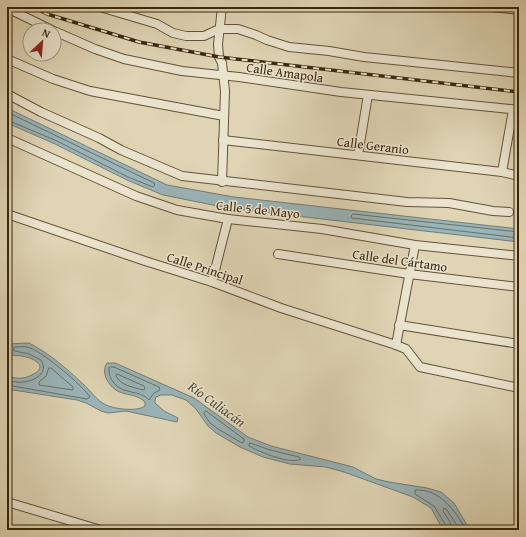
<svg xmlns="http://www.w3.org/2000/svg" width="526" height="537" font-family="'Gentium Book Plus',serif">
  <rect width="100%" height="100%" fill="#dfd5b5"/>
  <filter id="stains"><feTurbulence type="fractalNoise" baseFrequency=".005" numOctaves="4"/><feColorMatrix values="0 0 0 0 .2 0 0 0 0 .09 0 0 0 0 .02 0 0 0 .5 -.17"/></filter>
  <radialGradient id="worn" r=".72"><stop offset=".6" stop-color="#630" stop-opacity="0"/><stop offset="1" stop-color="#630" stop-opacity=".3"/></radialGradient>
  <g fill="#9ab5ba" stroke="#747c74">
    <path d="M7,108L167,185L234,197L519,229V242L228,208L163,195L127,180L55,144L7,123Z"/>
    <path d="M29,343C50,354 66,368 83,384C90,390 97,401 106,405C114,409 138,412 145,406V402C133,390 117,400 106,378C104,373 104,367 107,363H115L194,398L248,437L271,446L353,467L376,479L389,482L427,488L441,492L454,503L470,530H442L441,526L431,508L413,497L344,472L326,467L290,464L263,457L240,447L216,433L208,426L196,409L186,400L172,395H161L156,397L155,400V403L164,411L178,418L177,422L126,411L108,413L101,411L86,403L77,400L7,389V377C12,377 18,379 23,378C29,377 47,370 37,362C30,356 16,355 7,355V344Z"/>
  </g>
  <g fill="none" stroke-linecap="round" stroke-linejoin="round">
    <g stroke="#6a6e63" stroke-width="1">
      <path d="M7,112L154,183L155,185L153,187L128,177L57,141L7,120"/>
      <path d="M519,232L353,214L351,216L352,218L519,238"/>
      <path d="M111,367H114L159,387L160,390L154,393L149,400C147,398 146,397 144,396C140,393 133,393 128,391C117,389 108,380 109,368Z"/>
      <path d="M49,368H51L73,387V390L39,385V382L46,376Z"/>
      <path d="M117,374L144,386L145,389L143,390C133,387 121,386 116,376Z"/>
      <path d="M7,381C12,381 18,383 23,382C35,381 49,373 41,360L29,354L15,351L13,350L15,347C19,347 24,346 27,347C40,349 84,387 90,397L87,399L7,385"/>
      <path d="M206,411L244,439V442L242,443L218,429L210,423L204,414Z"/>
      <path d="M250,443L270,450L299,457L301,459C290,465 260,452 249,446V445Z"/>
      <path d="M446,530L445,524L434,506L415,494V490C440,489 455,510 466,530"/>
      <path d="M451,530L450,522L443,511L444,508L447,510L460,530"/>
    </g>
    <g stroke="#645236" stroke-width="10">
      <g id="minor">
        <path d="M100,7L157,24L173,33L186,36H204L219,29H238L256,35L267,40L289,47L329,51L364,57L519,73"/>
        <path d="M222,7L218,44L219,57L222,63L225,91L222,182"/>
        <path d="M492,7L519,10"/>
        <path d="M7,8L52,30"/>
        <path d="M54,31L95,49L124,59L182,71L239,77L341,92L519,110"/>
        <path d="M7,59L53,79L90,91L224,116"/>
        <path d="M7,94L41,112L99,138L121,150L182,176L407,202L449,203L493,211L509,212"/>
        <path d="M7,138L136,196L177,210L228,219L322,229L415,245L519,256"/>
        <path d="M223,140L502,172L519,176"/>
        <path d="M358,155L368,95"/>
        <path d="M502,172L513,110"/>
        <path d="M7,214L145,261L212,282L281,308L396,345L406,349L420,367L519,388"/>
        <path d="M278,254L409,274L519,287"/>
        <path d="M212,282L228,219"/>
        <path d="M399,325L519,344"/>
        <path d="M396,345L415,245"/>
        <path d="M7,502L101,530"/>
      </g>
    </g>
    <use href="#minor" stroke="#eae4cf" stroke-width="8"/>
    <g stroke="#3b260c" stroke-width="3.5">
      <path id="rail" d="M33,7L47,14L139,42L219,57L519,92"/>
    </g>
    <use href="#rail" stroke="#eae4cf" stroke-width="2" stroke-dasharray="6" stroke-linecap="butt"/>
  </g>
  <g text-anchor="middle" stroke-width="3" stroke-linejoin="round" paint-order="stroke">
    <g font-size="13" fill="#3b260c" stroke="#eae4cf">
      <text transform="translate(285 72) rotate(8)" y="5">Calle Amapola</text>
      <text transform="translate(373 145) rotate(7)" y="5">Calle Geranio</text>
      <text transform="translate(258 209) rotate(6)" y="5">Calle 5 de Mayo</text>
      <text transform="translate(400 260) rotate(8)" y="5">Calle del Cártamo</text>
      <text transform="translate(205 268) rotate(18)" y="5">Calle Principal</text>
    </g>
    <g font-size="14" font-style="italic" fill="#534a38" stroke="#eae4cf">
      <text transform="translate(217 404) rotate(36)" y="5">Río Culiacán</text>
    </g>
  </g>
  <rect width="526" height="537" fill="none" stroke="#dfd5b5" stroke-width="24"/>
  <rect x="8" y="8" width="510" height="521" fill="none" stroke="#3b260c" stroke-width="2"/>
  <rect x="12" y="12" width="502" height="513" fill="none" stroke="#3b260c"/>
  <g transform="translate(42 42) rotate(26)"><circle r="19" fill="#eae4cf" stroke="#a49881"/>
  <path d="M0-3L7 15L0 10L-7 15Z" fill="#8f2418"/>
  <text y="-6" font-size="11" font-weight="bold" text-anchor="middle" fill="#3b260c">N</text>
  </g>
  <rect width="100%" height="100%" filter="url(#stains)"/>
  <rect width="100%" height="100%" fill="url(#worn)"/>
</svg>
